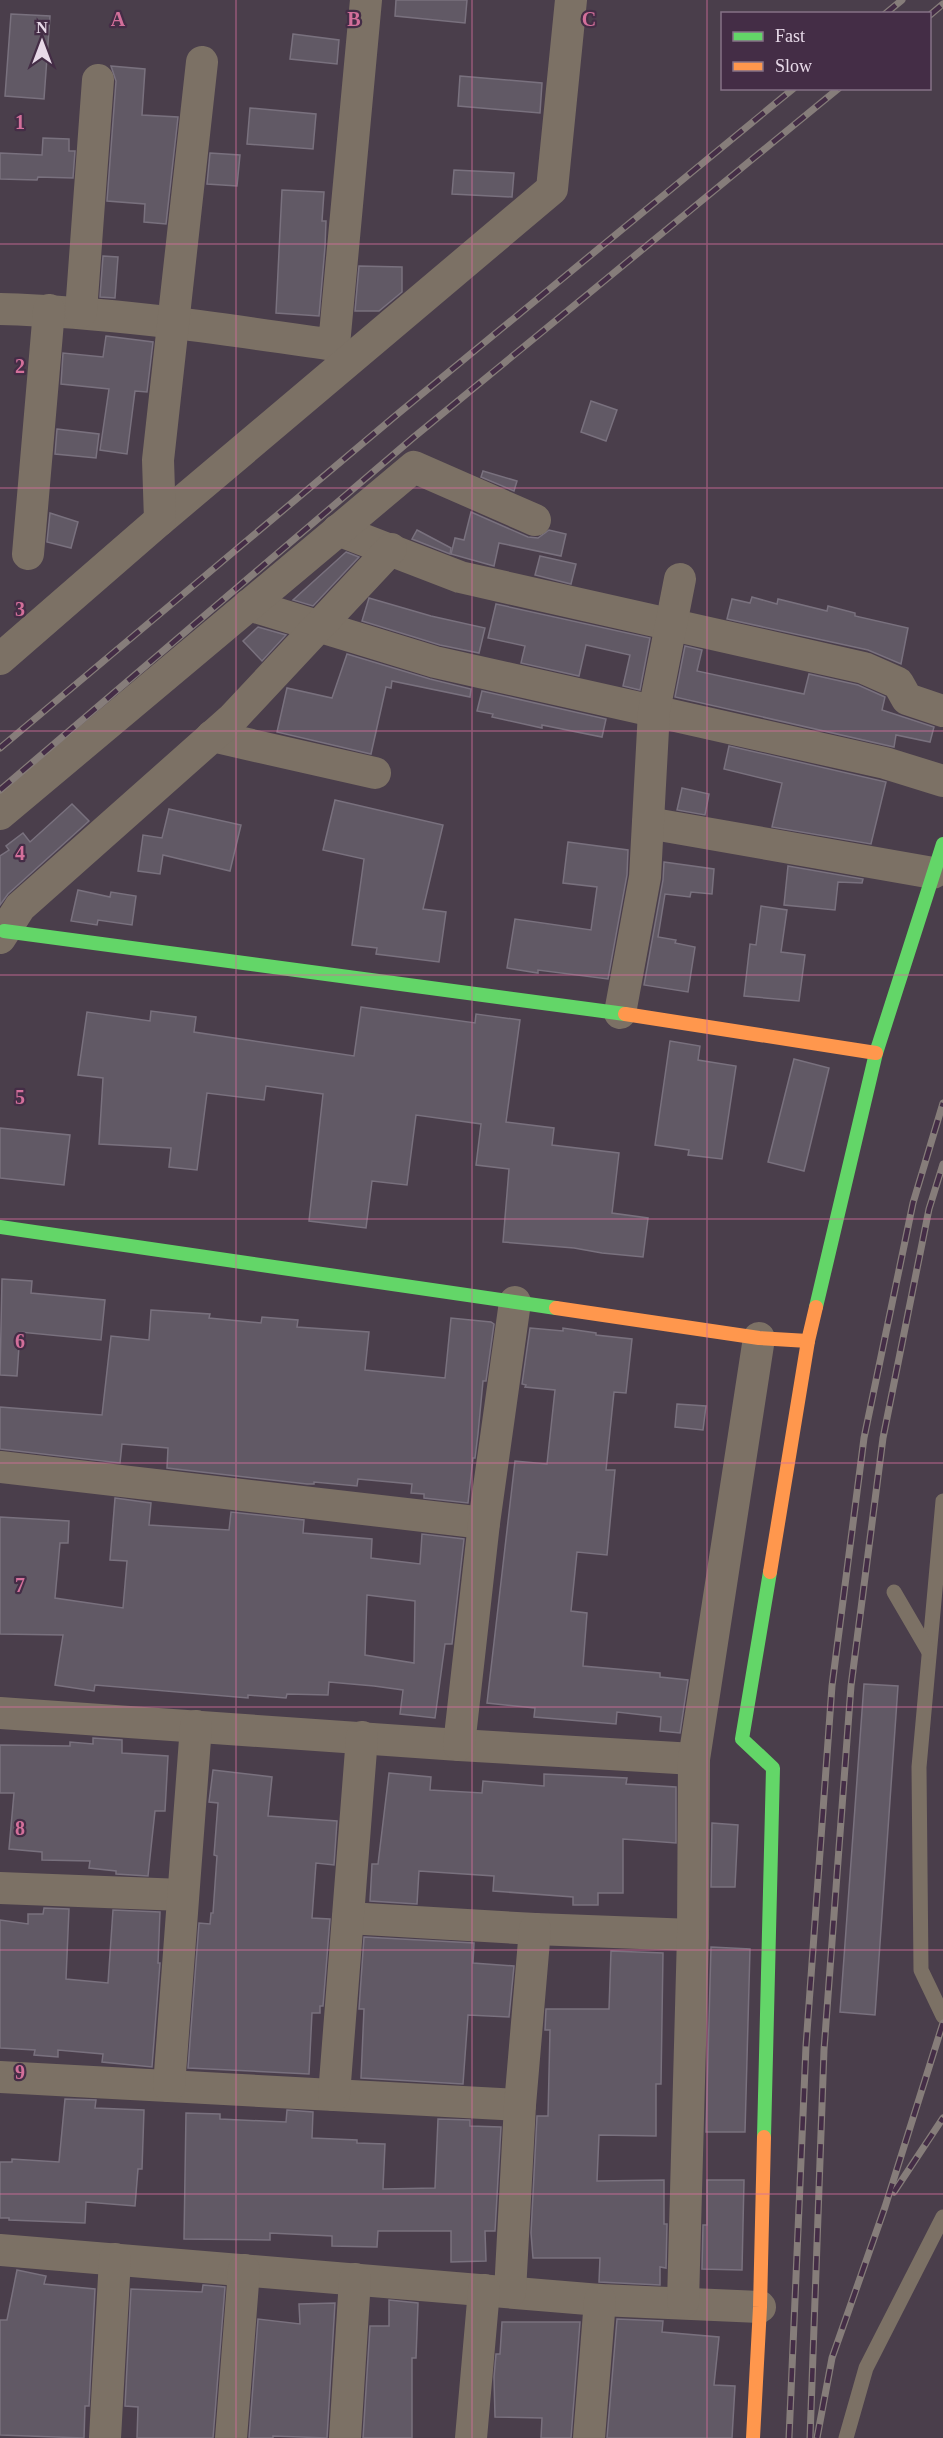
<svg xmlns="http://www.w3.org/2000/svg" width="943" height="2438" font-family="Georgia,serif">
  <rect width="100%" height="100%" fill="#4a3e4b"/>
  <g fill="#615965" stroke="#79717e" stroke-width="1.5" fill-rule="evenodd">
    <path d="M396,0H467L465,23L395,16Z"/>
    <path d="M11,14L50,16L44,99L5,96Z"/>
    <path d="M293,34L339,40L337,64L290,59Z"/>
    <path d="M111,66L145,69L142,115L178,117L166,224L144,222L145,204L107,201L116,81Z"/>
    <path d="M460,76L542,83L540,113L458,106Z"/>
    <path d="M250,108L316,114L313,149L247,144Z"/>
    <path d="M43,138L69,139V151H75L73,178L38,177L37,180L0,179V153L42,155Z"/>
    <path d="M210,153L240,155L237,186L207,184Z"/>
    <path d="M454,170L514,173L512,197L452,194Z"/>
    <path d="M282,190L324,192L322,221H326L325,247L319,316L276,313Z"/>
    <path d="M103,256L118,257L115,298L100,297Z"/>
    <path d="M359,266L402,267V292L379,311H355Z"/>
    <path d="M106,336L153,342L147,392L135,391L127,454L100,450L109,389L61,384L63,353L103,357Z"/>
    <path d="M591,401L617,410L606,441L581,432Z"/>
    <path d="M57,429L99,434L96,458L55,454Z"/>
    <path d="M483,471L517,481L514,491L481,477Z"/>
    <path d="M471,512L528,537L538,538L549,530L566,534L561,556L499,543L494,566L451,554L455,538L464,540Z"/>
    <path d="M50,513L78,522L71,548L47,542Z"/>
    <path d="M417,530L451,548L450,554L412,539Z"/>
    <path d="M346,552L359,557L313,606L293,600Z"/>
    <path d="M540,556L576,564L571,584L535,575Z"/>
    <path d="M752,597L777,604L778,599L827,611L828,606L855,613V616L908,628L901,664L868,650L727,619L732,599L750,603Z"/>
    <path d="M369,598L431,616L485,628L479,653L440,645L362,621Z"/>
    <path d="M496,604L650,638L640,690L623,686L630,655L586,645L579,676L521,663L525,646L488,638Z"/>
    <path d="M258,627L286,635L262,661L243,641Z"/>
    <path d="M685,646L702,650L697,671L804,694L809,674L858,685L885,697L882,710L934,727L930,742L896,735L894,747L675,697Z"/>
    <path d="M347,654L430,679L471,689L470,697L392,681L391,688L386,687L371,754L277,732L287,688L332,698Z"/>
    <path d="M482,691L606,719L602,737L542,725V728L492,717L493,714L477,711Z"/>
    <path d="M729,746L886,782L871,844L772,827L782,783L724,769Z"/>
    <path d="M682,788L709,794L705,815L677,810Z"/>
    <path d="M335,800L443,825L423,909L446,912L439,962L376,954L377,948L352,945L364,859L323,850Z"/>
    <path d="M72,804L89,821L8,894L0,905V856L9,850L6,846L23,833L30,842Z"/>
    <path d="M169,809L241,825L230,871L163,855L160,874L138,871L143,835L162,838Z"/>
    <path d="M568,842L628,850L627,875L608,979L538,970V973L507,968L515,919L591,930L597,887L563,883Z"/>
    <path d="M664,862L714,869L712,894L691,892L690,897L665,894L658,937L676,940L675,943L695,947L688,992L644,985L663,880Z"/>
    <path d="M788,866L863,879L862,883L838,882L835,910L784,905Z"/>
    <path d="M78,890L110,897L111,892L136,896L132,925L98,920L97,925L71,921Z"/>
    <path d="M761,906L787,910L781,952L805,955L799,1001L744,996L750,944L756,945Z"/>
    <path d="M361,1007L475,1023L476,1014L520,1020L506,1122L554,1128L552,1145L619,1153L612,1213L648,1218L643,1257L602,1253L574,1248L503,1242L509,1169L476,1165L481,1124L416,1115L407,1185L372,1181L366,1228L309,1221L323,1094L266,1086L264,1100L207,1093L197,1170L169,1167L171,1148L99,1144L103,1078L78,1075L87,1012L150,1021L151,1011L196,1017L194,1032L354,1056Z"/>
    <path d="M670,1041L700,1046L698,1060L736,1066L722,1159L688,1155L689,1150L655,1145Z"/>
    <path d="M794,1059L829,1068L804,1171L768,1162Z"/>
    <path d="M0,1128L70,1135L64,1185L0,1178Z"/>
    <path d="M2,1279L32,1281L31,1293L105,1300L101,1340L20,1332L17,1376L0,1375Z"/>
    <path d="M151,1310L210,1314L209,1318L261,1323L262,1317L298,1320L297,1327L369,1332L365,1370L445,1378L451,1318L491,1322L494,1324L486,1381H483L478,1434L475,1458H473L468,1503L424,1498V1494L411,1493L412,1484L358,1479L357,1486L314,1482V1484H307L167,1468L168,1448L122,1444L120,1463L0,1449V1407L102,1415L111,1336L149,1340Z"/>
    <path d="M530,1328L563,1331V1328L596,1333V1335L632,1339L626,1393L614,1392L606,1470H615L607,1555L577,1552L571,1611L587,1613L583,1666L660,1673V1677L688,1680L680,1733L660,1731L661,1717L617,1712L616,1724L534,1717L535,1708L487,1703L515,1461L547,1464L555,1390L525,1387L526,1385L522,1384Z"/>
    <path d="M677,1404L706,1406L703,1430L675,1427Z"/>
    <path d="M115,1498L151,1503L149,1525L229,1530L231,1512L304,1520L303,1533L372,1539L371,1558L420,1564L422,1534L464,1539L452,1644H445L435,1718L400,1714L403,1690L374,1686L329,1682L328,1695L287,1694L286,1698L248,1695V1698L95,1685L94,1691L55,1685L63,1635L0,1634V1517L69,1521L68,1543H60L55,1598L123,1608L127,1561L110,1560ZM367,1595L415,1601L414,1663L365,1655Z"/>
    <path d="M864,1684L898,1686L875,2015L840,2012Z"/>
    <path d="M93,1738L122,1740V1753L168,1756L165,1811H155L148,1876L116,1874V1871L89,1868L90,1861L42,1860V1852L9,1849L14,1793H0V1745L70,1746V1742L93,1744Z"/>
    <path d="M213,1770L272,1777L268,1816L337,1821L334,1865L316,1863L312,1918L330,1919L323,2006H320V2013H312L309,2074L188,2068L199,1923L210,1924L211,1913H213L217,1856L214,1855L218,1803L209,1802Z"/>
    <path d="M389,1773L431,1777L430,1790L482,1793L483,1781L544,1786V1774L627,1778L626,1784L676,1787V1843L623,1839V1893H598V1905H573V1897L493,1891L494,1876L419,1871L417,1904L370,1901L372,1864H378Z"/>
    <path d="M712,1823L738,1825L735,1887H711Z"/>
    <path d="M44,1908L69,1909L66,1979L108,1983L113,1910L160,1912L158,1963H160L152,2067L102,2062L103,2054L58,2050V2057L34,2055L35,2050L0,2048V1920L28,1924V1914H43Z"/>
    <path d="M364,1937L474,1943L473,1963L514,1966L509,2017L468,2015L463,2084L361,2078L364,2009H359Z"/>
    <path d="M711,1947L750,1949L745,2132H706Z"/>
    <path d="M611,1951L663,1953L661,2084H656V2136L599,2135L597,2181L664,2180V2224H667L666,2268L660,2267V2285L599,2282L600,2258H533L531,2233L537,2116H548L550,2030H545L546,2009H609Z"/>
    <path d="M65,2099L96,2100L95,2108L144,2110L142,2169H138L135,2206L86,2202L85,2223L9,2220V2218H0V2162H12V2159L59,2162Z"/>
    <path d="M287,2110L313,2112L312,2138L357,2140V2143L385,2144L383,2189L435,2188L438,2119L470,2120V2126L501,2127L495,2231H485L486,2261L451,2262V2231H378L377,2247L332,2246V2236L270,2233V2240L184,2239L186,2113L220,2114V2119L286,2122Z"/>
    <path d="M707,2180H744L742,2270L702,2269L703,2225H707Z"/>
    <path d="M17,2270L46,2276L44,2284L95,2289L89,2406H85L84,2438L0,2435V2320H7Z"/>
    <path d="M203,2285L225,2287L213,2438H137L138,2407L125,2406L131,2289L202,2292Z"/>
    <path d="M389,2300L418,2303L416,2358H412V2438H363L370,2326H389Z"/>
    <path d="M335,2303L327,2438L273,2436V2438H249L258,2319L300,2324L299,2304Z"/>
    <path d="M617,2319L663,2321L662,2332L719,2337L714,2385L735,2386L732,2438H607Z"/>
    <path d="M502,2322H580L571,2438H541L542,2418L495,2417L494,2377L496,2354H500Z"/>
  </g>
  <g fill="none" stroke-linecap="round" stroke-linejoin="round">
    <g stroke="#7c7165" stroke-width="15">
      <path d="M943,1501L919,1767L921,1970L943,2016"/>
      <path d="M894,1592L929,1652"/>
      <path d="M846,2438L866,2368L943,2217"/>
    </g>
    <g stroke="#7c7165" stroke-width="32">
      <path d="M0,309C113,312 223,329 334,345L366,0"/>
      <path d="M81,312L98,80"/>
      <path d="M160,520L552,189L571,0"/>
      <path d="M338,530L460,577L864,668L898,683L907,699L943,711"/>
      <path d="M28,554L49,310"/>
      <path d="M249,605L435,662L885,763L943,781"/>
      <path d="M0,659L160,520L158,460L202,62"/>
      <path d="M212,736L375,773"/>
      <path d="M0,814L414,467L535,520"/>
      <path d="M648,823L933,873"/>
      <path d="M0,938L20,907L233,718L391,549"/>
      <path d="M620,1013L645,877L654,711L680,579"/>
      <path d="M0,1467L484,1523"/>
      <path d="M0,1713L459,1745L694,1759"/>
      <path d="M459,1745L484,1523L515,1302"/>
      <path d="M0,1888L183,1895"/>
      <path d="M348,1918L535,1929L693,1935"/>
      <path d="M0,2077L520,2105"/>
      <path d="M169,2086L196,1726"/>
      <path d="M334,2095L362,1737"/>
      <path d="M0,2250L600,2300L760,2307"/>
      <path d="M510,2292L520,2105L535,1929"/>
      <path d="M683,2302L693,1935L694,1759L759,1338"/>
      <path d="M105,2438L115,2259"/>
      <path d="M231,2438L244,2270"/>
      <path d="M345,2438L355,2279"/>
      <path d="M471,2438L484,2290"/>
      <path d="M589,2438L600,2300"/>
    </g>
    <g stroke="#63d668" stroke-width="14">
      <path d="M4,931L625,1014"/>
      <path d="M0,1227L556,1308"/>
      <path d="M816,1307L876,1053L943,844"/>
      <path d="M764,2137L773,1768L742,1739L770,1572"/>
    </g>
    <g stroke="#ff974d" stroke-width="14">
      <path d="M625,1014L876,1053"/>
      <path d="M556,1308L759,1338L808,1341"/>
      <path d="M770,1572L808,1341L816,1307"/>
      <path d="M753,2438L760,2307L764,2137"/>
    </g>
    <g stroke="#867d7a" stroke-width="7">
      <g id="rail">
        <path d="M885,14L902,0"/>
        <path d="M930,15L943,4"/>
        <path d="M0,748L400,412L794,88"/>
        <path d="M0,790L414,437L839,88"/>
        <path d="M894,2192L943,2118"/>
        <path d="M789,2438L806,2046L832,1686L864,1438L913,1203L943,1103"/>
        <path d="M810,2438L824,2050L851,1686L883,1438L929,1209L943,1164"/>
        <path d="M817,2438L832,2358L885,2207L943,2023"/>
      </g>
    </g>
    <use href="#rail" stroke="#442d46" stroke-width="4.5" stroke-dasharray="14" stroke-linecap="butt"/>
  </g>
  <path fill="none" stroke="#d36f9a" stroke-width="1.5" stroke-opacity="0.55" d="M236,0V2438M472,0V2438M707,0V2438M0,244H943M0,488H943M0,731H943M0,975H943M0,1219H943M0,1463H943M0,1707H943M0,1950H943M0,2194H943"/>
  <g font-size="20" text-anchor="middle" font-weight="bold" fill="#d36f9a" stroke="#442d46" stroke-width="4.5" stroke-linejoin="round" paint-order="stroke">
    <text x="118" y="26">A</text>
    <text x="354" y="26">B</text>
    <text x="589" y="26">C</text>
    <text x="20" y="129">1</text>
    <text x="20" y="373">2</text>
    <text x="20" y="616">3</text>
    <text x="20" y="860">4</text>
    <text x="20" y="1104">5</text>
    <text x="20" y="1348">6</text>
    <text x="20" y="1592">7</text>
    <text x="20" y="1835">8</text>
    <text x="20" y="2079">9</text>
  </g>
  <rect x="721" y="12" width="210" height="78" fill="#442d46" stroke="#857287" stroke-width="1.5"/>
  <rect x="733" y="32" width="30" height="9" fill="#63d668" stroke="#857287" stroke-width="1.5"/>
  <text x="775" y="42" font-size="18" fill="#e7d9e8">Fast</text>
  <rect x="733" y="62" width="30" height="9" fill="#ff974d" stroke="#857287" stroke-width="1.5"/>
  <text x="775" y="72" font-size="18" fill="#e7d9e8">Slow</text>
  <g transform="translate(42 42)" stroke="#442d46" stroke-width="4.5" paint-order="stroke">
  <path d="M0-4.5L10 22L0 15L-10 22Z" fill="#e7d9e8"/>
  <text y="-9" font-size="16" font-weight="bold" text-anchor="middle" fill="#e7d9e8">N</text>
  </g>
</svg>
